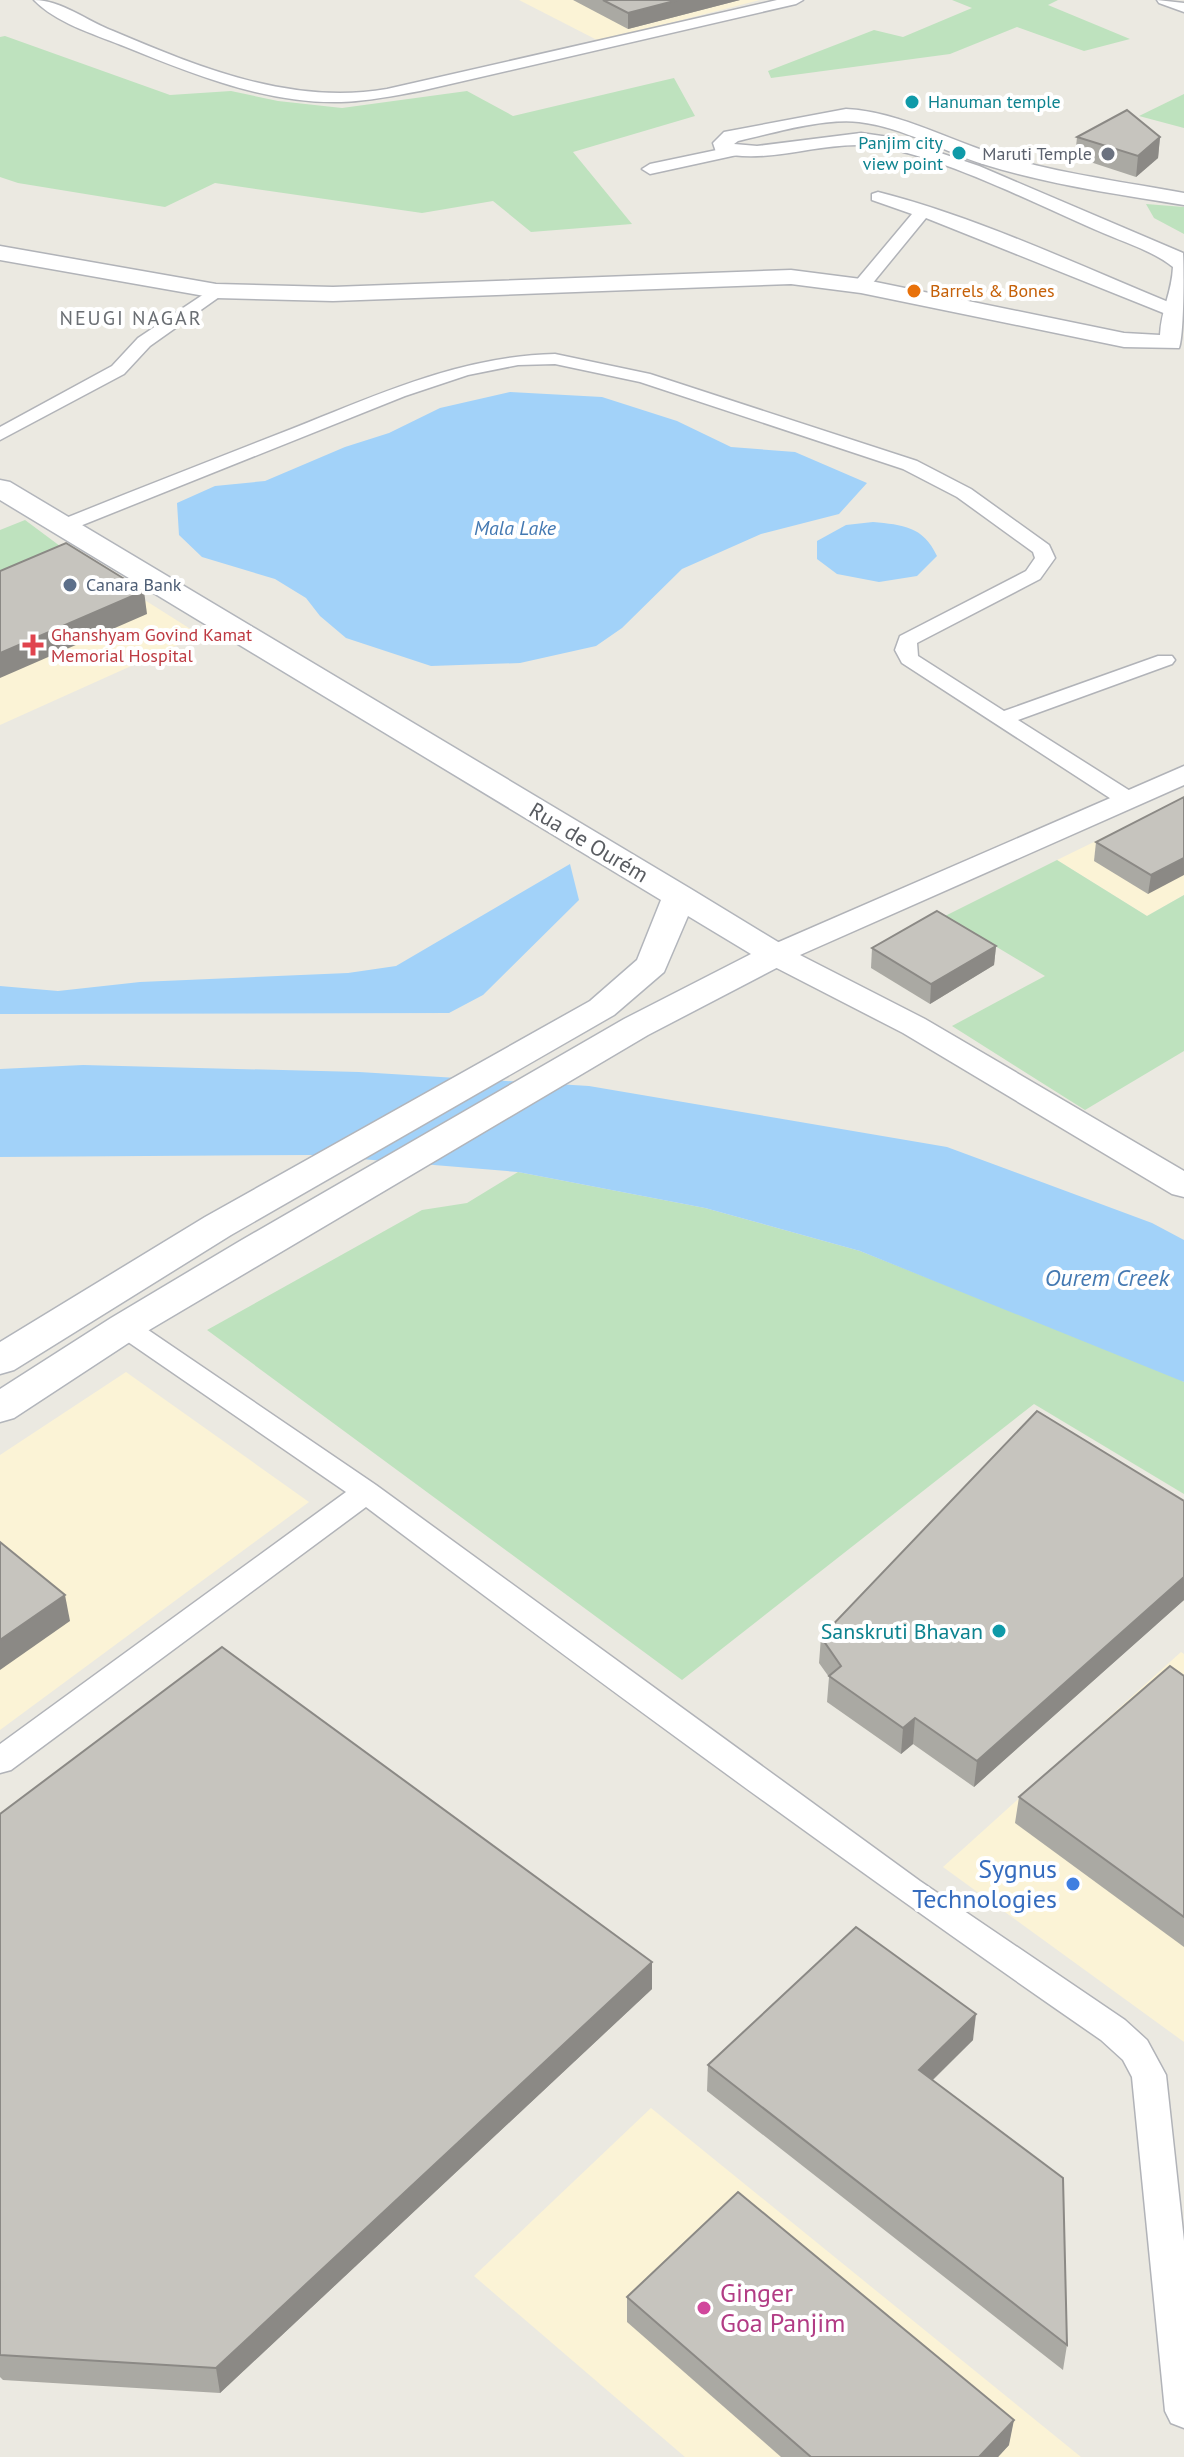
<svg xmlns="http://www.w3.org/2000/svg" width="1184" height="2457" font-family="'PT Sans',sans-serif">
  <rect width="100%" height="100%" fill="#ebe9e1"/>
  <g fill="#fbf3d6">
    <path d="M519,0H760L599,41Z"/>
    <path d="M64,549L200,635L0,725V576Z"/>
    <path d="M1184,798V895L1147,916L1057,860Z"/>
    <path d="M126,1372L309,1502L0,1730V1455Z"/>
    <path d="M1181,1652L1184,1654V2042L943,1867Z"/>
    <path d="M651,2108L1081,2457H685L474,2276Z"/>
  </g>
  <g fill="#bee2be">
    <path d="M952,0H1058L1048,5L1130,39L1084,51L1017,27L950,54L771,78L768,71L874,30L903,37L972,8Z"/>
    <path d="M5,36L170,95L231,91L278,101L342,108L467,91L513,116L674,78L695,116L573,152L632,224L531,232L493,201L422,213L215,183L165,207L18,183L0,177V37Z"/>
    <path d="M1184,94V128L1139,116Z"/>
    <path d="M1146,204L1184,207V234L1154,218Z"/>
    <path d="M25,520L64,549L0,576V530Z"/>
    <path d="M1057,860L1147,916L1184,895V1051L1085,1110L952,1026L1045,976L945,916Z"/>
    <path d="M518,1172L705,1208L860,1251L1170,1374L1184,1382V1494L1034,1404L682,1680L207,1330L422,1210L467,1203Z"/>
  </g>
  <g fill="#a2d2f9">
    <path d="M510,392L602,397L677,421L731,447L795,452L867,483L839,514L761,534L682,569L622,628L596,646L520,663L431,666L346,638L320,616L306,598L275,579L202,557L179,535L177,503L215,486L265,481L345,447L389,433L440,408Z"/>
    <path d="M873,522C903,525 923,526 937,556L917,576L879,582L837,574L817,559V541L846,525Z"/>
    <path d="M570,864L579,900L483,995L449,1013L0,1014V986L58,991L140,982L348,973L396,966Z"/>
    <path d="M83,1065L359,1072L589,1086L947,1147L1152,1223L1184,1240V1382L860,1251L705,1208L518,1172L312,1155L0,1157V1069Z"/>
  </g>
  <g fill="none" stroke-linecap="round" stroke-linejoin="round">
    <g stroke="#b1b3b8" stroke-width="3">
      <g id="minor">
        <path d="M34,0C61,0 87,21 113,31C198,67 292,106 387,89L777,0H803L796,4L420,91C393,96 368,101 341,102C265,104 190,73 121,45C93,34 55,22 34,0Z"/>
        <path d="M1157,0L1184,3V12L1159,3Z"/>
        <path d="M731,147L739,152L737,155L650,174L642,169L650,164Z"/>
        <path d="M878,192C980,218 1080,266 1178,306L1181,310L1172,315L1166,314L926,218L867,290H855L852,286L855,282L912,214L872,200V194Z"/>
        <path d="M216,286L225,291L222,295L150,346L124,374L0,440V427L112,366L138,338Z"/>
        <path d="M555,354L650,374L917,461L971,489L1049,545L1055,558L1040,579L917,643L918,656L1004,711L1158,656H1172L1175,660L1172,664L1018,720L1135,794L1138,799L1135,804H1119L902,663L895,650L900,636L1026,571L1035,558L1033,552L957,497L903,469L640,382L555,364L518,365L468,375L405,396L70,530L63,532L53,526L56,522C135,490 214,459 294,428C379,394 462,356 555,354Z"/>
        <path d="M125,1318L135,1321L376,1485L920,1881L1125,2020L1147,2040L1166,2075L1184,2241V2428L1171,2423L1165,2411L1132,2077L1123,2060L1101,2040C852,1868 608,1689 366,1507L11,1770L0,1773V1744L346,1492L115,1333L112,1327L115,1321Z"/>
      </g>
    </g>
    <g stroke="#b1b3b8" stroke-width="3">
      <g id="tertiary">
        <path d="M846,109C902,112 951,142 1004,157C1063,174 1123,182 1184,193V205C1117,194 1051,185 986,165C944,152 903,127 859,122C823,118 773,133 738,141L734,144L757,146L861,133L896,138L979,166L1183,253C1184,270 1184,335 1179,348L1124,347L861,293L791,284L333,301L216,298L0,260V246L216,284L333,287L791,270L861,279L1124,333L1160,335C1161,310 1172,292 1173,267C1152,250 1120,241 1096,230C1036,204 924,147 861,145C811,144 766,165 716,152L713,143L724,132Z"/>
        <path d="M1184,766V785L800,955L925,1019L1184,1171V1197L1172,1194L903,1033L765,962L761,955L765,948Z"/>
      </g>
    </g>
    <g stroke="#b2b5bb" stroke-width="3">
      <path id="secondary" d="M0,480L10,482L691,889L788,948L793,955L788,962L648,1035L139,1336L14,1418L0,1422V1389L111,1318L240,1241L624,1019L751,954L688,916L664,972L614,1015L231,1235L14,1370L0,1374V1342L205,1217L590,1001L637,960L661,900L0,500Z"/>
    </g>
    <use href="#minor" fill="#fff" fill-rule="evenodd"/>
    <use href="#tertiary" fill="#fff" fill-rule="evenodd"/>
    <use href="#secondary" fill="#fff" fill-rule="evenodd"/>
  </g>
  <g fill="#aaa9a3">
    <path d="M573,0H740L628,29Z"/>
    <path d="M1077,137H1160L1158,158L1136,177L1075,157Z"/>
    <path d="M1184,797L1148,894L1094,861L1096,842Z"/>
    <path d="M996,946L994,965L930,1004L871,968L872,948Z"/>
    <path d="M1184,1501V1600L974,1787L913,1744L901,1754L827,1702L829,1677L819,1663L821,1637Z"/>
    <path d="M1184,1676V1947L1015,1823L1019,1797Z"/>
    <path d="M0,1814L652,1962V1989L220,2393L3,2380L0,2377Z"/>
    <path d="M973,2040L933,2080L1067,2345L1063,2370L707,2091L708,2065Z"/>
    <path d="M627,2297L1009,2445L998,2457H781L627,2322Z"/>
  </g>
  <g fill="#8b8985">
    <path d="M678,0H740L628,29V13Z"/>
    <path d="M1160,137L1158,158L1136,177L1138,156Z"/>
    <path d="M144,591L147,614L0,678V653Z"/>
    <path d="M1184,858V875L1148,894L1151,875Z"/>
    <path d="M996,946L994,965L930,1004L931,984Z"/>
    <path d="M1184,1577V1600L974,1787L977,1761Z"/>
    <path d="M65,1595L70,1621L0,1670V1640Z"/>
    <path d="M915,1718L913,1744L901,1754L903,1728Z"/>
    <path d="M652,1962V1989L220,2393L216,2368Z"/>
    <path d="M976,2014L973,2040L916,2096L919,2070Z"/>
    <path d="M1014,2420L1009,2445L998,2457H979Z"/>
  </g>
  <g fill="#c6c4be" stroke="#8b8985" stroke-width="2">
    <path d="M603,0H678L628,13Z"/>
    <path d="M1127,110L1160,137L1138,156L1077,137Z"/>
    <path d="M66,543L144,591L0,653V571Z"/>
    <path d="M1184,797V858L1151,875L1096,842Z"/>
    <path d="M937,911L996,946L931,984L872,948Z"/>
    <path d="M1037,1411L1184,1501V1577L977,1761L915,1718L903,1728L829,1676L841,1666L821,1637Z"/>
    <path d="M0,1542L65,1595L0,1640Z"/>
    <path d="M222,1647L652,1962L216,2368L0,2355V1814Z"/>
    <path d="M1170,1666L1184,1676V1917L1019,1797Z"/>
    <path d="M856,1927L976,2014L919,2070L1063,2178L1067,2345L708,2065Z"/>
    <path d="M738,2192L1014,2420L979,2457H811L627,2297Z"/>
  </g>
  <g fill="#0f9aa8" stroke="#fff" stroke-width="3">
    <circle cx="912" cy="102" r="8"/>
    <circle cx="959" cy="153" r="8"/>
    <circle cx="999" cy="1631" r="8"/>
  </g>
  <circle fill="#6b7280" stroke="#fff" stroke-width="3" cx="1108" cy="154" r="8"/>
  <circle fill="#e8710a" stroke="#fff" stroke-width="3" cx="914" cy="291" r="8"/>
  <circle fill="#5c6f8a" stroke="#fff" stroke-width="3" cx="70" cy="585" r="8"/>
  <path fill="#e0444e" stroke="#fff" stroke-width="3" d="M29 633h8v8h8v8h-8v8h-8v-8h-8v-8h8z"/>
  <circle fill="#3f7fe0" stroke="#fff" stroke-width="3" cx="1073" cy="1884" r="8"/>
  <circle fill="#d1479c" stroke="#fff" stroke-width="3" cx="704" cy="2308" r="8"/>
  <g text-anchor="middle" stroke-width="8" stroke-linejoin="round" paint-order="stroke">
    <g font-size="18" fill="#0d838f" stroke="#fff" text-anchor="start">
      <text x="928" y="108">Hanuman temple</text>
      <text x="943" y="149" text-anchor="end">Panjim city<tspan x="943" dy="21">view point</tspan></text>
    </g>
    <g font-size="18" fill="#5b616d" stroke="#fff" text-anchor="end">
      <text x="1092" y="160">Maruti Temple</text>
    </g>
    <g font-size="18" fill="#c56008" stroke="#fff" text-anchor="start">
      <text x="930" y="297">Barrels &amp; Bones</text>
    </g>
    <g font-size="18" fill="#4e5e75" stroke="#fff" text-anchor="start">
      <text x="86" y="591">Canara Bank</text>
    </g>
    <g font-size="18" fill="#be3a42" stroke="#fff" text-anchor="start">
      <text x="51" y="641">Ghanshyam Govind Kamat<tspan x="51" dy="21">Memorial Hospital</tspan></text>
    </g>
    <g font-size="20" letter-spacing="2" fill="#6a6e73" stroke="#fff">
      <text x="131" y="325">NEUGI NAGAR</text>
    </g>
    <g font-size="20" font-style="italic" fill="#4479b2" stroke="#fff">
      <text x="515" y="535">Mala Lake</text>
    </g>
    <g font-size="22" fill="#595c61" stroke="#fff">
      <text transform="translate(589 842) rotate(31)" y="8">Rua de Ourém</text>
    </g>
    <g font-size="22" fill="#0d838f" stroke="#fff" text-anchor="end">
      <text x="983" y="1639">Sanskruti Bhavan</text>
    </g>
    <g font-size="24" font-style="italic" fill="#4479b2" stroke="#fff">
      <text x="1107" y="1286">Ourem Creek</text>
    </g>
    <g font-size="26" fill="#366cbe" stroke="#fff" text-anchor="end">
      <text x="1057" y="1878">Sygnus<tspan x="1057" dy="30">Technologies</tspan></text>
    </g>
    <g font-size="26" fill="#b23c85" stroke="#fff" text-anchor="start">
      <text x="720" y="2302">Ginger<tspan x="720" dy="30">Goa Panjim</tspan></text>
    </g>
  </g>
</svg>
